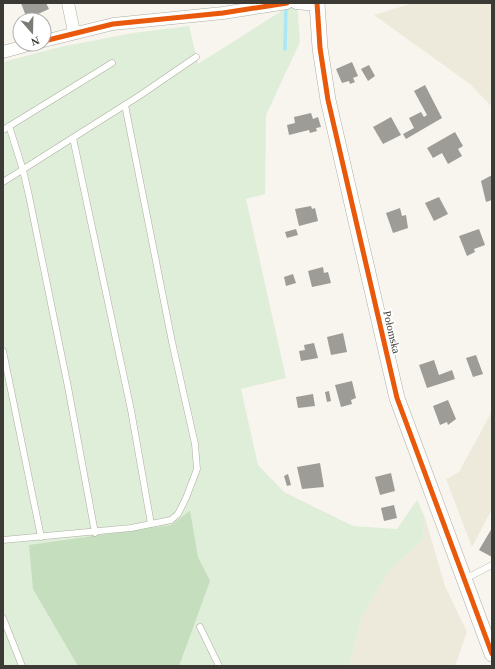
<svg xmlns="http://www.w3.org/2000/svg" width="495" height="669" font-family="'Times New Roman',serif">
  <rect width="100%" height="100%" fill="#f7f5ee"/>
  <g fill="#eeeadb">
    <path d="M413,3H492V107L470,84L374,15Z"/>
    <path d="M492,411V509L472,547L446,479L459,472Z"/>
    <path d="M425,518L445,586L467,632L455,666H349L361,619L389,570L423,540Z"/>
  </g>
  <path fill="#dfeed8" d="M294,3H297L300,42L266,115L265,194L246,199L286,378L241,389L258,465L284,492L353,526L397,529L417,500L425,518L423,540L389,570L361,619L349,666H3V62L60,47L133,33L189,26L198,64Z"/>
  <path fill="#c5debd" d="M190,511L198,557L210,581L179,666H78L33,589L29,545L171,525Z"/>
  <g fill="none" stroke-linecap="round" stroke-linejoin="round">
    <path stroke="#abe6f6" stroke-width="3.5" d="M285,49L286,6"/>
  </g>
  <g fill="#9d9c97">
    <path d="M21,3H46L49,9L27,19Z"/>
    <path d="M352,62L358,76L353,78L355,82L350,84L349,81L342,83L336,69Z"/>
    <path d="M369,65L375,76L368,81L361,69Z"/>
    <path d="M425,85L442,118L406,139L403,134L414,128L409,118L421,112L424,117L427,115L414,91Z"/>
    <path d="M311,113L313,119L318,117L321,127L316,128L317,131L310,133L309,130L289,135L287,125L295,123L294,117Z"/>
    <path d="M391,117L401,135L383,144L373,127Z"/>
    <path d="M455,132L463,146L458,149L462,156L448,164L442,153L433,158L427,148Z"/>
    <path d="M492,175V200L486,202L481,181Z"/>
    <path d="M439,197L448,214L434,221L425,203Z"/>
    <path d="M311,206L312,209L315,208L318,221L299,226L295,209Z"/>
    <path d="M400,208L402,216L406,215L408,228L393,233L386,213Z"/>
    <path d="M296,229L298,235L287,238L285,232Z"/>
    <path d="M479,229L485,245L474,249L475,252L467,256L459,236Z"/>
    <path d="M323,267L324,273L328,272L331,283L312,287L308,271Z"/>
    <path d="M293,274L296,283L286,286L284,277Z"/>
    <path d="M343,333L347,352L331,355L327,337Z"/>
    <path d="M314,343L318,358L301,361L299,351L305,350L304,345Z"/>
    <path d="M476,355L483,374L473,377L466,358Z"/>
    <path d="M434,360L439,375L452,370L455,379L427,388L419,365Z"/>
    <path d="M352,381L356,398L351,400L352,404L341,407L335,385Z"/>
    <path d="M329,391L331,401L327,402L325,392Z"/>
    <path d="M313,394L315,406L298,408L296,397Z"/>
    <path d="M448,400L456,419L448,425L447,422L440,425L433,406Z"/>
    <path d="M320,463L324,487L302,489L297,467Z"/>
    <path d="M391,473L395,491L380,495L375,477Z"/>
    <path d="M288,474L291,485L287,486L284,476Z"/>
    <path d="M394,505L397,518L384,521L381,508Z"/>
    <path d="M492,528V557L479,550Z"/>
  </g>
  <g fill="none" stroke-linecap="round" stroke-linejoin="round">
    <g stroke="#aeaca7" stroke-width="7">
      <g id="service">
        <path d="M9,126L23,170L29,196L68,387L95,533"/>
        <path d="M3,130L112,63"/>
        <path d="M73,138L131,410L151,524"/>
        <path d="M3,182L139,96L196,57"/>
        <path d="M3,351L41,537"/>
        <path d="M3,540L131,528L171,520L178,514L186,498L197,469L195,444L172,342L125,105"/>
        <path d="M465,579L492,565"/>
        <path d="M3,618L22,666"/>
        <path d="M200,627L219,666"/>
      </g>
    </g>
    <g stroke="#aeaca7" stroke-width="13">
      <g id="minor">
        <path d="M68,3L74,32"/>
        <path d="M296,3L317,5"/>
        <path d="M44,41L113,24L223,13L287,3"/>
        <path d="M3,52L32,44"/>
      </g>
    </g>
    <g stroke="#aeaca7" stroke-width="16">
      <path id="tertiary" d="M317,3L320,48L328,100L397,398L492,654"/>
    </g>
    <use href="#service" stroke="#fefefc" stroke-width="6"/>
    <use href="#minor" stroke="#fefefc" stroke-width="12"/>
    <use href="#tertiary" stroke="#fefefc" stroke-width="15"/>
    <g stroke="#fff" stroke-width="8">
      <g id="cycleway">
        <path d="M317,3L320,48L328,100L397,398L492,654"/>
        <path d="M44,41L113,24L223,13L287,3"/>
      </g>
    </g>
    <use href="#cycleway" stroke="#e8590c" stroke-width="5"/>
  </g>
  <g text-anchor="middle" stroke-width="4" stroke-linejoin="round" paint-order="stroke">
    <g font-size="11" fill="#3b3a35" stroke="#fff">
      <text transform="translate(392 332) rotate(77)" y="4">Połomska</text>
    </g>
  </g>
  <rect width="495" height="669" fill="none" stroke="#3b3a35" stroke-width="8"/>
  <g transform="translate(32 32) rotate(160)"><circle r="19" fill="#ffffff" stroke="#b1b0ae"/>
  <path d="M0-3L7 15L0 10L-7 15Z" fill="#7d7b76"/>
  <text y="-6" font-size="11" font-weight="bold" text-anchor="middle" fill="#3b3a35">N</text>
  </g>
</svg>
